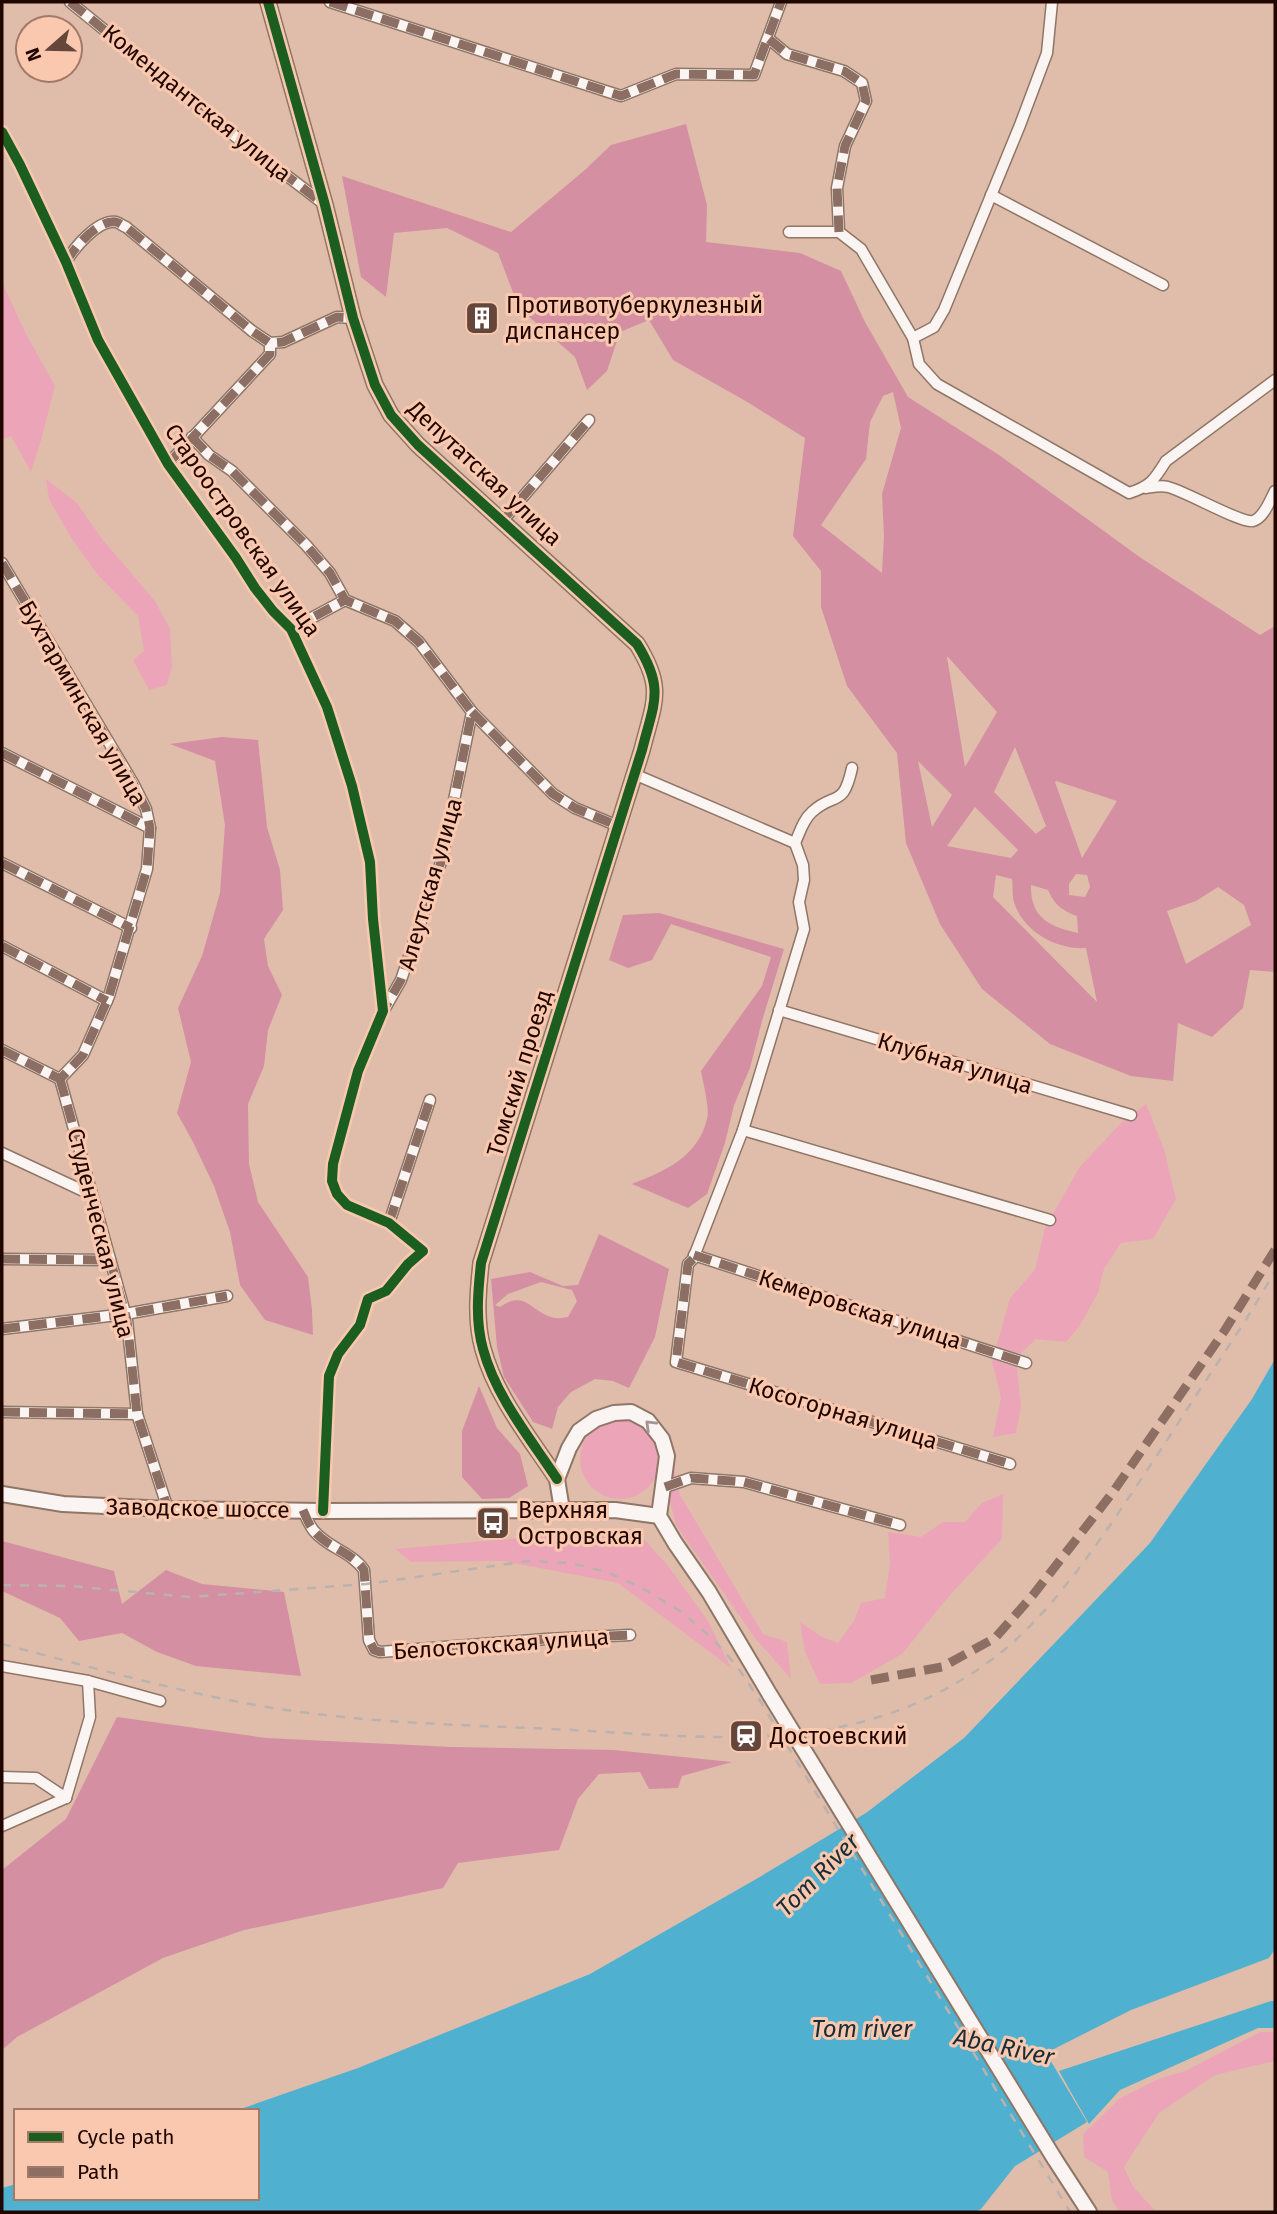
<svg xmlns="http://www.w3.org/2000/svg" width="1277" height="2214" font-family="'Fira Sans',sans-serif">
  <rect width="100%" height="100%" fill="#e0bdaa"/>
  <g fill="#eca5b8">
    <path d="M2,282L25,332L55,386L42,437L31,472L11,436L2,439Z"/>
    <path d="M46,479L77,503L102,539L155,601L170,629L172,667L167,685L149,690L133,660L144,651L138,616L97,574L70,536L49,499Z"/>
    <path d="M1146,1104L1164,1149L1176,1199L1153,1239L1121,1243L1104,1269L1098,1293L1079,1327L1066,1342L1036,1339L1016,1358L1021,1407L1016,1433L993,1437L1001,1398L992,1362L1010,1298L1035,1270L1045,1228L1079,1168L1120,1124Z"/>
    <circle cx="620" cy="1459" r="40"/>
    <path d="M670,1450L680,1495L763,1634L787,1642L791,1679L755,1638L676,1525L665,1482Z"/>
    <path d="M1003,1494L1002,1539L950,1595L902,1654L851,1683L820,1684L805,1652L800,1622L822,1637L838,1643L854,1621L861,1603L885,1598L890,1563L888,1532L921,1537L943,1522H965L982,1503Z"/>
    <path d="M588,1532L643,1538L669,1567L708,1621L731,1668L618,1583L503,1561L411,1562L395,1549Z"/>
    <path d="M1260,2032H1275V2061L1215,2075L1159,2113L1124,2167L1132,2185L1156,2212H1120L1112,2201L1108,2172L1084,2157L1083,2134L1119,2099L1158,2079L1185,2071Z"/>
  </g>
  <g fill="#d48fa2" fill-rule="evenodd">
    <path d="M686,124L707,205L706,242L800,253L841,271L865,322L908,397L999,455L1141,558L1260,635L1275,626V972L1250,970L1243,1008L1212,1037L1178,1023L1173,1081L1131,1076L1050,1044L982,989L940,924L906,843L897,753L847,686L821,607V571L793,536L805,438L749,403L673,360L649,320L620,332L607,371L587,390L575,357L519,308L498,253L447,228L394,233L386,297L361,277L342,176L511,232L586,169L611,145ZM893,392L901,428L882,494L884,536L882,573L821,525L866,459L870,422L883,396ZM948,657L997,712L965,767L947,657ZM1015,747L1046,826L1036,834L994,792ZM918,761L952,795L932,827ZM1056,781L1117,801L1082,858L1055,782ZM975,807L1018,850L1011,858L947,846ZM1076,874L1087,875L1090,887L1085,897L1069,895V884ZM996,875L1012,879C1013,887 1012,895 1014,902C1023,932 1057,950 1086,948L1097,1002L993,897ZM1031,885L1048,890C1055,905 1061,910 1077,916L1078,933C1050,927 1030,918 1031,885ZM1218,887L1244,905L1251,925L1186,964L1167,911L1196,901Z"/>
    <path d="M222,737L258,740L267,827L280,870L283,910L264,939L268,966L282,995L268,1030L264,1066L248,1104L249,1164L258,1202L308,1277L312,1310L313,1335L265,1320L240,1285L230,1232L214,1186L193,1142L177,1113L191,1062L178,1008L202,956L220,893L225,825L215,761L170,744Z"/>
    <path d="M659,913L784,949L762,1021L750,1068L734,1105L725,1143L707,1194L688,1208L632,1184C665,1171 698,1157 707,1119C710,1108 703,1083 701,1071L762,986L771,957L671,924L652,960L628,968L609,960L623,915Z"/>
    <path d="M599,1234L669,1269L655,1337L629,1388L613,1381L595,1379L571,1392L558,1407L552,1429L533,1422L504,1377L497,1347L491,1279L530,1272L563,1286L578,1285ZM541,1282L572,1290L577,1301L568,1317C563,1318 556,1319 551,1317C529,1309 524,1290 500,1307L495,1305L508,1294Z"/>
    <path d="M479,1386L497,1428L520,1454L528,1486L509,1498L482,1499L462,1477V1431Z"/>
    <path d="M2,1541L114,1571L122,1604L166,1570L202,1584L284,1592L301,1676L196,1666L157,1652L122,1633L79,1641L60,1618L2,1591Z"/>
    <path d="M117,1717L266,1738L452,1747L614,1750L732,1762L682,1776L678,1788L649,1789L640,1772L599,1774L578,1799L559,1850L458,1863L443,1888L244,1930L163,1958L17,2037L2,2050V1870L66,1819Z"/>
  </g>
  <g fill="#50b0cf">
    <path d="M1275,1359V1949L1269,1958L1131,2010L1046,2053L1087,2122L1015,2166L981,2209L974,2212H2V2188L16,2184V2198H257V2111H235L358,2068L590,1974L758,1878L866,1813L964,1738L1150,1543L1252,1399Z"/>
    <path d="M1271,2001H1275V2028H1258L1120,2090L1089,2124L1059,2071Z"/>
  </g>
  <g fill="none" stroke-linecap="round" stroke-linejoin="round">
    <g stroke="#8f7666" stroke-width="13">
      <g id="street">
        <path d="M70,2L236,137L324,204"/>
        <path d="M330,2L621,96L676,74L754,75L781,2"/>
        <path d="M769,39L787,54L844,71L862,83L866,101L845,146L837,188L839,232"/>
        <path d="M2,132L20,165L66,262L98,340L168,464L236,558L255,588L273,611L291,629L327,707L352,786L370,862L373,919L383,1011L358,1071L333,1164L332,1181L337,1194L347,1205L389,1223L423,1251L408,1264L386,1291L368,1299L360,1325L338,1354L329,1376L323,1511"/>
        <path d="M991,195L1163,285"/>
        <path d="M789,232H839L861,249L913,338L919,364L937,384L1129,493C1151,486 1154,480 1166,461L1275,380"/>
        <path d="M66,262C74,248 98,219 116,222C120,223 123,226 126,227L252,331L270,343L283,342L337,317L353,318"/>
        <path d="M913,338L934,327L944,310L1020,125L1047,53L1052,2"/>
        <path d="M192,437L209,455L232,471L306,545L330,573L345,600L395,621L419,642L472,712L442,859L401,980L384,1010"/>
        <path d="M168,464L270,354V343"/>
        <path d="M1146,488C1153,487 1161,485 1168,487C1185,491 1242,524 1253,521C1264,518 1270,500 1275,491"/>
        <path d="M503,520L589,420"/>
        <path d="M2,563L133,783L146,809L150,828L147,869L109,996L83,1055L60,1079"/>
        <path d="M291,629L345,600"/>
        <path d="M472,712L553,794L575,808L618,826"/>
        <path d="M2,753L150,828"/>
        <path d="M634,774L795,843"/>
        <path d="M795,843L803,865L804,880L799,902L804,929L743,1130L693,1259L688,1264L676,1362L1010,1464"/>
        <path d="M795,843C800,832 803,820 812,812C835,791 843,809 852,768"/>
        <path d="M2,863L131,928"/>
        <path d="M2,946L107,1001"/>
        <path d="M779,1010L1131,1115"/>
        <path d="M2,1050L60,1079"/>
        <path d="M60,1079L127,1320L137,1414L168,1509"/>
        <path d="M743,1130L1050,1220"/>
        <path d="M2,1153L92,1195"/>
        <path d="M389,1223L430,1100"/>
        <path d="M694,1255L1026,1363"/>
        <path d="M2,1259L110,1260"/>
        <path d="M2,1329L125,1314L227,1296"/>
        <path d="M2,1412L137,1414"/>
        <path d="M665,1487L691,1478L744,1482L900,1525"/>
        <path d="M303,1510C306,1517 309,1525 314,1531C328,1548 352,1552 364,1570L369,1640L374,1650L380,1652L546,1639L630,1635"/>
        <path d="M2,1666L88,1681L160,1701"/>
        <path d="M2,1777L36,1778L66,1798"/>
        <path d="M66,1798L90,1717L88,1681"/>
        <path d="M2,1826L66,1798"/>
      </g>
    </g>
    <g stroke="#8f7666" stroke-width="18">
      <g id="secondary">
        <path d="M268,2L325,205L353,318L375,385L391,415L418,445L637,644C665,689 654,702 642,750L481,1263C478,1291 475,1321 483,1349C496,1397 530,1438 557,1479"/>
        <path d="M2,1494L63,1504L168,1509L323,1511L615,1510L659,1516"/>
        <path d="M562,1510L557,1479L569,1448L579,1431L596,1419L614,1413L631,1412L648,1421L662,1439L667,1456L659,1516L675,1543L709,1592L770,1695"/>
        <path d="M1054,2158L1089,2212"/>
      </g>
    </g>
    <use href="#street" stroke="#faf5f2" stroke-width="10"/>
    <use href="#secondary" stroke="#faf5f2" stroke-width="14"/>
    <g stroke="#bbb2ad" stroke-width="2.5" stroke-dasharray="9 9" stroke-linecap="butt">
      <path d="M2,1585L70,1586L190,1597L366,1584L529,1561L570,1563L607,1572L642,1588L680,1611L711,1637L736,1665L759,1699L1070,2212"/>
      <path d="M2,1644C91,1667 181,1693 273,1708C372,1724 473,1725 573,1730C715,1738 848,1755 974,1672C1032,1635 1072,1579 1111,1524C1135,1488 1159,1453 1182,1417C1213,1369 1247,1321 1275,1271"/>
    </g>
    <g stroke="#8f7666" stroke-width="18" stroke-linecap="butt">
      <path id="secondary-bridge" d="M770,1695L1054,2158"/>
    </g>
    <use href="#secondary-bridge" stroke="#faf5f2" stroke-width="14"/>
    <g stroke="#8d6e63" stroke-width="9" stroke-dasharray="18 9" stroke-linecap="butt">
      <path d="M70,2L236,137L325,205"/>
      <path d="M330,2L621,96L676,74L754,75L781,2"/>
      <path d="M769,39L787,54L844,71L862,83L866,101L845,146L837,188L839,232"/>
      <path d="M66,262C74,248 98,219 116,222C120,223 123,226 126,227L252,331L270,343L283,342L337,317L353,318"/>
      <path d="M192,437L209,455L232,471L306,545L330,573L345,600L395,621L419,642L472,712L442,859L401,980L383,1011"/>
      <path d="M168,464L270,354V343"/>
      <path d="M503,520L589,420"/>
      <path d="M2,563L133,783L146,809L150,828L147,869L109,996L83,1055L60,1079"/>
      <path d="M291,629L345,600"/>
      <path d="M472,712L553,794L575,808L618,826"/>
      <path d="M2,753L150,828"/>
      <path d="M2,863L131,928"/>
      <path d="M2,946L107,1001"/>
      <path d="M2,1050L60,1079"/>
      <path d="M60,1079L127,1320L137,1414L168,1509"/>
      <path d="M389,1223L430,1100"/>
      <path d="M694,1255L1026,1363"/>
      <path d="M2,1259L110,1260"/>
      <path d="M693,1259L688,1264L676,1362L1010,1464"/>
      <path d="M2,1329L125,1314L227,1296"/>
      <path d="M2,1412L137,1414"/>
      <path d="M665,1487L691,1478L744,1482L900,1525"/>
      <path d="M303,1510C306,1517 309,1525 314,1531C328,1548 352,1552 364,1570L369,1640L374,1650L380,1652L546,1639L630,1635"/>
      <path d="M871,1680L942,1667L995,1638L1033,1595L1113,1492L1225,1330L1275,1250"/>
    </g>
    <g stroke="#f9c8ae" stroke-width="15">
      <g id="cycleway">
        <path d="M268,2L325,205L353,318L375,385L391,415L418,445L637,644C665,689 654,702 642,750L481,1263C478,1291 475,1321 483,1349C496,1397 530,1438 557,1479"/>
        <path d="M2,132L20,165L66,262L98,340L168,464L236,558L255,588L273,611L291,629L327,707L352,786L370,862L373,919L383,1011L358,1071L333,1164L332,1181L337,1194L347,1205L389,1223L423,1251L408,1264L386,1291L368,1299L360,1325L338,1354L329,1376L323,1511"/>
      </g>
    </g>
    <use href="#cycleway" stroke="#1b5e20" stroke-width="10"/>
  </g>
  <defs><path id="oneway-chevron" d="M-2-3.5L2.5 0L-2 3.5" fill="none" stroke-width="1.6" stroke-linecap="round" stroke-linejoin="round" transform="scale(1.75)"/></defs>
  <use stroke="#a39591" href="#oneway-chevron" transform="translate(650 1425) rotate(-136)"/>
  <defs>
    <g id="building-square" transform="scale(1.75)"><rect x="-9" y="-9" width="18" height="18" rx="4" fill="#64463b" stroke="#f9c8ae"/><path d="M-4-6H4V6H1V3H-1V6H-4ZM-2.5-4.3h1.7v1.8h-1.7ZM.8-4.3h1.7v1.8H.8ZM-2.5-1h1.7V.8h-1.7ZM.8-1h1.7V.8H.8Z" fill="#fff"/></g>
    <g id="bus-square" transform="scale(1.75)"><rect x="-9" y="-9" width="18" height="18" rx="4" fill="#64463b" stroke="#f9c8ae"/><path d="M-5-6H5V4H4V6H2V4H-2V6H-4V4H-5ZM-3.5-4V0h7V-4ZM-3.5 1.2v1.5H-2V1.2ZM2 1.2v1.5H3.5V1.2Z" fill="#fff"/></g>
    <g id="station-square" transform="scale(1.75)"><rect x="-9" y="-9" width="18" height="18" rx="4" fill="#64463b" stroke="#f9c8ae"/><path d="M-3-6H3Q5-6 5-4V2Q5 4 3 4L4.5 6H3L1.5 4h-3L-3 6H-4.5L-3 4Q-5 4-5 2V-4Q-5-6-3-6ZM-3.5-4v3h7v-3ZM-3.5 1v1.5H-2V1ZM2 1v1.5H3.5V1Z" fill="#fff"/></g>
  </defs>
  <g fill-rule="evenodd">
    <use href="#building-square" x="482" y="318"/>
    <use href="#bus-square" x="493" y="1523"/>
    <use href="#station-square" x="746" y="1736"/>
  </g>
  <g text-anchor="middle" stroke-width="6" stroke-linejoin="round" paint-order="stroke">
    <g font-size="23" fill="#210600" stroke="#f9c8ae">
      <text transform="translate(197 103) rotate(39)" y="8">Комендантская улица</text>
      <text transform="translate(485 473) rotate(43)" y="8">Депутатская улица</text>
      <text transform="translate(243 530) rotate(55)" y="8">Староостровская улица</text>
      <text transform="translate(83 703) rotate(60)" y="8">Бухтарминская улица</text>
      <text transform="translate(430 884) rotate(-74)" y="8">Алеутская улица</text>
      <text transform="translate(955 1063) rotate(17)" y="8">Клубная улица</text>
      <text transform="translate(519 1073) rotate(-73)" y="8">Томский проезд</text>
      <text transform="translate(101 1233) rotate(76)" y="8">Студенческая улица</text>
      <text transform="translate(860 1309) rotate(18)" y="8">Кемеровская улица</text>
      <text transform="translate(843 1413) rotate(17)" y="8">Косогорная улица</text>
      <text transform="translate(198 1508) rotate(1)" y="8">Заводское шоссе</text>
      <text transform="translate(501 1644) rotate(-4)" y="8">Белостокская улица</text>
    </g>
    <g font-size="23" fill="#210600" stroke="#f9c8ae" text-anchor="start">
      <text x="506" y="313">Противотуберкулезный<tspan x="506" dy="26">диспансер</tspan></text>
      <text x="518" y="1518">Верхняя<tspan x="518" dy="26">Островская</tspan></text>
      <text x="770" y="1744">Достоевский</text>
    </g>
    <g font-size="24" font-style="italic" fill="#182d37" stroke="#f9c8ae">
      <text transform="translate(818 1875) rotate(-45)" y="8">Tom River</text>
      <text x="862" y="2037">Tom river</text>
      <text transform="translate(1004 2047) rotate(12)" y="8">Aba River</text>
    </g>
  </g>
  <rect width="1277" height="2214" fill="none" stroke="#210600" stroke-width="7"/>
  <rect x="14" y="2109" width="245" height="91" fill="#f9c8ae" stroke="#a37a68" stroke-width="2"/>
  <rect x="28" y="2132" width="35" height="10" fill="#1b5e20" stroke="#a37a68" stroke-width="2"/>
  <text x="77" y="2144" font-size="21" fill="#210600">Cycle path</text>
  <rect x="28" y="2167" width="35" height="10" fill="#8d6e63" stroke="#a37a68" stroke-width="2"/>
  <text x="77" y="2179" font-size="21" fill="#210600">Path</text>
  <g transform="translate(49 49) rotate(250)"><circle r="33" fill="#f9c8ae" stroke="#a37a68" stroke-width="2"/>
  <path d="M0-5L12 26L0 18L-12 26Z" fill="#64463b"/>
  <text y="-10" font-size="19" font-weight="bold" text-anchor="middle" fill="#210600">N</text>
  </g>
</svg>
